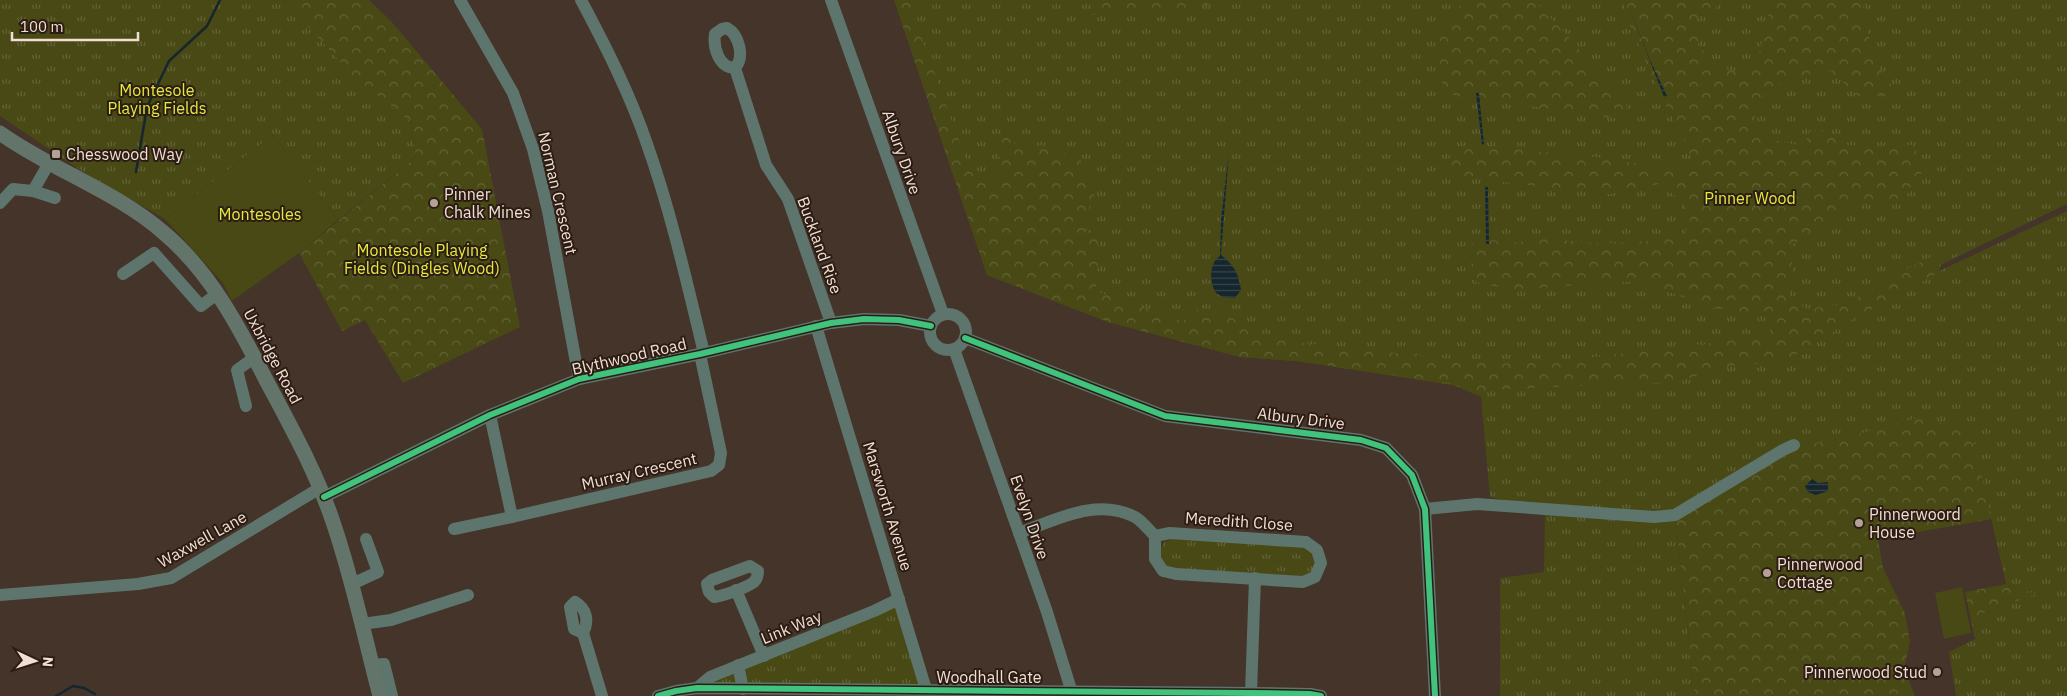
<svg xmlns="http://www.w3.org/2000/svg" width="2067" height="696" font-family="'IBM Plex Sans',sans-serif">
  <defs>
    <pattern id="grass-tufts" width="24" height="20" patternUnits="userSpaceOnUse" patternTransform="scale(1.25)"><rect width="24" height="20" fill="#484915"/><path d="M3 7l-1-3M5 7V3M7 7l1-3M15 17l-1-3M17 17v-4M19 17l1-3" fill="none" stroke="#636336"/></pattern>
    <pattern id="forest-crowns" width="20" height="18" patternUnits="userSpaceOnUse" patternTransform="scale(1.25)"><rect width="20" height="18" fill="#484915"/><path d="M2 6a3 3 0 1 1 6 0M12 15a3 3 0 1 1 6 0" fill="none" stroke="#636336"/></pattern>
    <pattern id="water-rules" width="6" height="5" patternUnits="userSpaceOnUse" patternTransform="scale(1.25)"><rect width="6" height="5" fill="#16262e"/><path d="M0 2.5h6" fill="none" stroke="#38454b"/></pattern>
  </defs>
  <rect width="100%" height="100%" fill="#443429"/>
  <g fill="url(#grass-tufts)">
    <path d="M0,0H284L365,84L411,122L416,157L338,220L273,135L165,219L80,170L0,116Z"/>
    <path d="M894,0H2067V204L1938,266L1937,272L2067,211V696H1956L1949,652L1975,639L1984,613L2035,594L2006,584L1971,430L1843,438L1805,446L1675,515L1695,696H1500V578L1544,572L1545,510L1490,497L1481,397L1485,390L1296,361L1240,357L1108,322L987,275Z"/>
    <path d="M1179,537L1305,545L1314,551L1317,563L1313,573L1304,578L1171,569L1163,564L1159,553L1164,542Z"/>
    <path d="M899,599L927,690L697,688Z"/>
  </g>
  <g fill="url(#forest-crowns)">
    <path d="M284,0H369L391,21L482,129L520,327L403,383L365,320L342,331L299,253L416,157L411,122L352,75Z"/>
    <path d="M894,0H908L965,157L979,180L1001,178L998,139L1005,128L1019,150L1041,145L1079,158L1097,187L1082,226L1099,242L1096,291L1183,322L1193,310L1225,312L1256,338L1497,364L1586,358L1769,336L1771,324L1765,316L1709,307L1640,281L1511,290L1476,282L1469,253L1471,243L1495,240L1502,244L1545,239L1594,243L1640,242L1684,237L1691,217L1681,200L1659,184L1610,194L1502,182L1475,176L1459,178L1452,175L1446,166L1451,154L1467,147L1484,146L1596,157L1650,166H1671L1687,173L1692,162L1688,147L1663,100L1630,26L1623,0H1719L1716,8L1697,17L1698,45L1718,67L1740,73L1757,62L1772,0H1863L1864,16L1875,61L1893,88L1892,95L1858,96L1831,71L1784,79L1753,105L1758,137L1804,146L1810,131L1826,130L1843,144L1864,147L1912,145L1921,158V185L1898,199L1852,200L1790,247L1793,270L1788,286L1790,298L1807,309L1849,303L1893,276L1933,256L1941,265L1938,273L1855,318L1786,361L1732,366L1677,382L1486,390L1481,397L1449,383L1296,361L1240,357L1108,322L987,275Z"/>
    <path d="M1096,0H1242L1171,10L1091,15Z"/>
    <path d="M1465,0H1534L1577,46L1596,75L1626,97L1627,119C1568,115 1511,100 1452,95L1440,79V28Z"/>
    <path d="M1917,418L1971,430L1992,519L1878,539L1883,568L1905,613L1910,642L1904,669L1915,696H1695L1675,515L1783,450L1843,438Z"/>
    <path d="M2006,584L2036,594L1984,613L1975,639L1965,592Z"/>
  </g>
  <g fill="#484915">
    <path d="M273,135L338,220L299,253L232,301L223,283L165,219Z"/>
    <path d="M1962,587L1971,633L1944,639L1935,593Z"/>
  </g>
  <g fill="url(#water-rules)">
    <path d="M1626,0L1650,60L1667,96L1664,97Z"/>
    <path d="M1476,93H1479L1484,144L1482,145Z"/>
    <path d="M1229,152L1221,255C1234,265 1239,274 1241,290L1235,298L1222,297L1216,293C1209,282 1209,263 1220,256L1221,219Z"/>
    <path d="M1485,187H1488L1489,244H1486Z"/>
    <path d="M1812,479L1818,483L1828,482V491L1816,495L1808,492L1805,486Z"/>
  </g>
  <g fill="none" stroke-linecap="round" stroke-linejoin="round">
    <g stroke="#16262e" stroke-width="2.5">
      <path d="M136,172L147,107L169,61L207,26L220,0"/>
      <path d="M56,696L73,686L84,688L95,694"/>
    </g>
    <g stroke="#5d756c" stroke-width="12">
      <path d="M460,0L513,93L533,149L548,211L579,379"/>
      <path d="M581,0C606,47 630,94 647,144C671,212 687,283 704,353"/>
      <path d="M831,0L943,314"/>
      <path d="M735,68C745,57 739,35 727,28L722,29L715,34C713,48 719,68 735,68L766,165L788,199L831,323"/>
      <path d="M33,191L55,198"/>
      <path d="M0,203L13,189L33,191L49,163"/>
      <path d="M123,274L154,253L201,306L218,293"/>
      <circle cx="948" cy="332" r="18"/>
      <path d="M816,326L928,696"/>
      <path d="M965,338L1165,416L1361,440L1386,448L1412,475L1425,509L1435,696"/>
      <path d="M954,349L1047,612L1073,696"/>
      <path d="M246,406L237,370L255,357"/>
      <path d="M490,415L512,517L711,471L719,465L721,453L700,354"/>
      <path d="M324,497L490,415L579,379L700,354L831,323L864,319L899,320L931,326"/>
      <path d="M1425,509L1477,504L1654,517L1675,515L1783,450L1794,445"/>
      <path d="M454,529L512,517"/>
      <path d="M1019,533C1056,520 1097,497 1135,517C1142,521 1149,530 1155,536"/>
      <path d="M1170,533L1306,542L1317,550L1321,563L1315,577L1303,582L1176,574L1163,571L1155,559V536Z"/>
      <path d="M750,566L758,571C758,575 757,579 754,582C746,588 723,596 714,597L709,592L707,584L712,580Z"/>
      <path d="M352,584L378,572L366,539"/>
      <path d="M736,590L764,656"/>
      <path d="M0,595L138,584L171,578L320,488"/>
      <path d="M362,624L391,620L468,595"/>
      <path d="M583,633L574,629L570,607L575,602C587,609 589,621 583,633L602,696"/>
      <path d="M372,665L384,664L392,696"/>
      <path d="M738,665L743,689"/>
      <path d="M697,688L710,677L874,611L899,599"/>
      <path d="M1251,693L1255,578"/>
      <path d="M658,696L676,691L697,688L1251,693L1310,694L1321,696"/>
    </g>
    <path stroke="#63756a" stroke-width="15" d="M0,133C52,170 116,191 164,233C210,272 238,325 265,378C290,425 317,473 334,525C353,581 365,639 380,696"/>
    <g stroke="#2c1d14" stroke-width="9">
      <g id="cycleway">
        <path d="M965,338L1165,416L1361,440L1386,448L1412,475L1425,509L1435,696"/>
        <path d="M324,497L490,415L579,379L700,354L831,323L864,319L899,320L931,326"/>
        <path d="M658,696L676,691L697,688L1251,693L1310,694L1321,696"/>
      </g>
    </g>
    <use href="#cycleway" stroke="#40c37c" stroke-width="6"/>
  </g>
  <g fill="#b5a297" stroke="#2c1d14" stroke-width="2">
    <rect x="51" y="149" width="10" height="10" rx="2.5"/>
    <circle cx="434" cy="203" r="5"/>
    <circle cx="1859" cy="523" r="5"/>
    <circle cx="1767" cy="573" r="5"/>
    <circle cx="1937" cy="672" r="5"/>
  </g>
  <g text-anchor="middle" stroke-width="4" stroke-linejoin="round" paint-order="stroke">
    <g font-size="16" fill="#e3ea3e" stroke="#2c1d14">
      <text x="157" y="96">Montesole<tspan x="157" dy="18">Playing Fields</tspan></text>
      <text x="1750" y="204">Pinner Wood</text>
      <text x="260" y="220">Montesoles</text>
      <text x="422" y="256">Montesole Playing<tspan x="422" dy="18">Fields (Dingles Wood)</tspan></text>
    </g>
    <g font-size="16" fill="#f2ded2" stroke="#2c1d14">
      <text transform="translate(902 152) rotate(71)" y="6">Albury Drive</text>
      <text transform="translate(558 193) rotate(77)" y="6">Norman Crescent</text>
      <text transform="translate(820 245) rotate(70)" y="6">Buckland Rise</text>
      <text transform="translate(273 356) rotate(62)" y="6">Uxbridge Road</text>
      <text transform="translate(629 356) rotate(-13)" y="6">Blythwood Road</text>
      <text transform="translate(1301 418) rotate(7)" y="6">Albury Drive</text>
      <text transform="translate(639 471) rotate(-13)" y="6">Murray Crescent</text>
      <text transform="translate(888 506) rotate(73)" y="6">Marsworth Avenue</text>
      <text transform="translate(1030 517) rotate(71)" y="6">Evelyn Drive</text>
      <text transform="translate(1239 521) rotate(4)" y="6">Meredith Close</text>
      <text transform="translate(202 539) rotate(-29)" y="6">Waxwell Lane</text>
      <text transform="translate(791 627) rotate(-22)" y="6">Link Way</text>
      <text x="989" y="683">Woodhall Gate</text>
    </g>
    <g font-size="16" fill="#f2ded2" stroke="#2c1d14" text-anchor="start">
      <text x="66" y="160">Chesswood Way</text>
      <text x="444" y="200">Pinner<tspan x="444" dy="18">Chalk Mines</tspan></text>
      <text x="1869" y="520">Pinnerwoord<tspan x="1869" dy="18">House</tspan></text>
      <text x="1777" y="570">Pinnerwood<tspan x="1777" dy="18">Cottage</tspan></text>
      <text x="1927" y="678" text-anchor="end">Pinnerwood Stud</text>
    </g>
  </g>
  <g transform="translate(35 661) rotate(94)" stroke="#2c1d14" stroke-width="4" paint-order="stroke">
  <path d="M0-4L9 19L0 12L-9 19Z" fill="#f2ded2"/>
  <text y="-8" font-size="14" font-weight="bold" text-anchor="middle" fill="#f2ded2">N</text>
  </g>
  <path d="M12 32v8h126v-8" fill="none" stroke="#f2ded2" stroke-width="2.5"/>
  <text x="20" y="32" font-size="15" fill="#f2ded2" stroke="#2c1d14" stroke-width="4" paint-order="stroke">100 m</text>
</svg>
